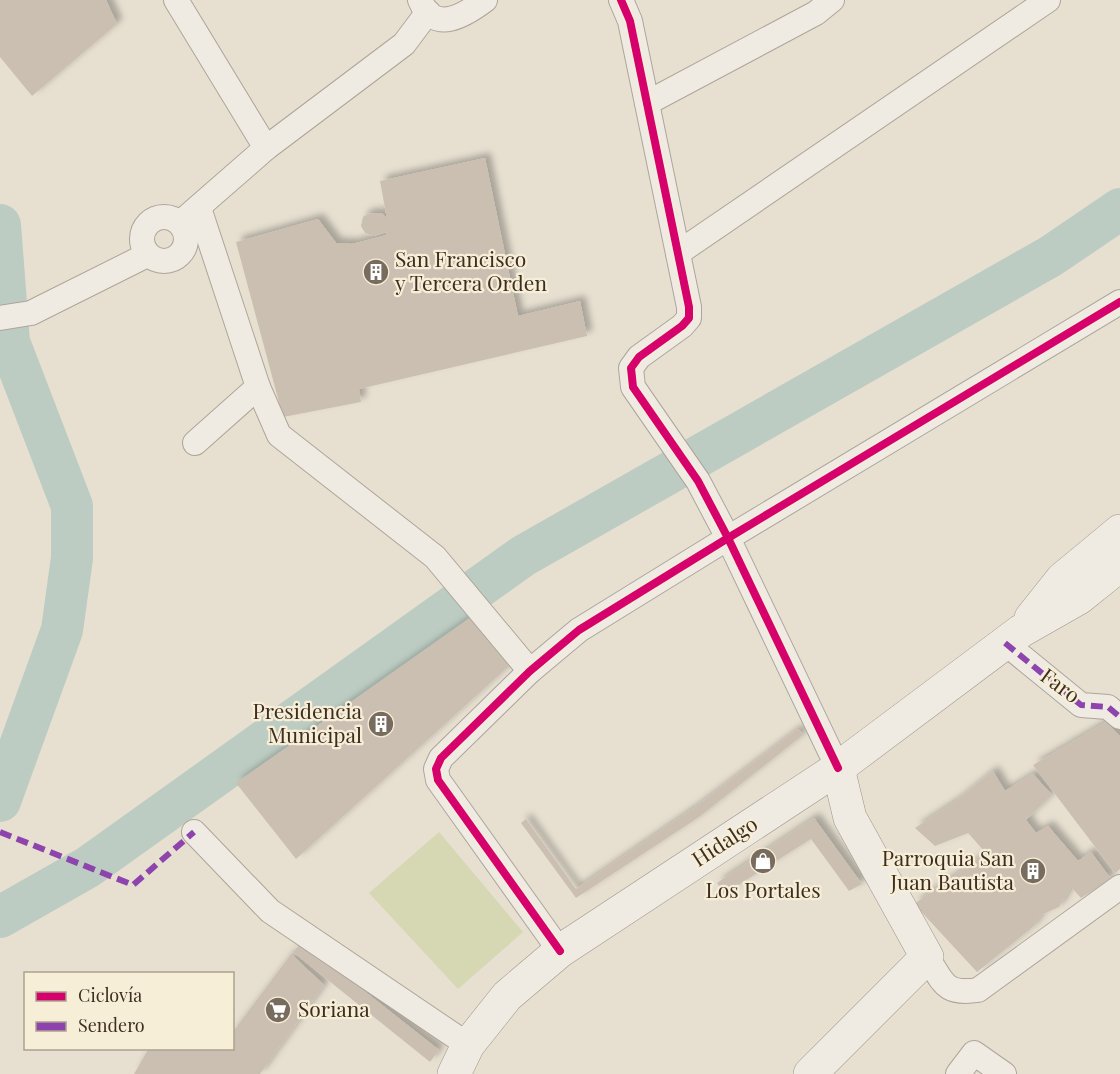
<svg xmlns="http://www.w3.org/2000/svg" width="1120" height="1074" font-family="'Playfair Display',serif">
  <defs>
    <filter id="shadow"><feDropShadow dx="5.5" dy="-5.5" stdDeviation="3" flood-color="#0004"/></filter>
  </defs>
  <rect width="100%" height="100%" fill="#e7e0d1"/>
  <path fill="#d6d7b3" d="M439,832L523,932L458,989L369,893Z"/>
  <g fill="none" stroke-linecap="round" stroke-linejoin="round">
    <g stroke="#bcccc2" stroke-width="42">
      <path d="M0,225L9,342L72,506V558L62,630L0,801"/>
      <path d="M0,917L88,867L523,556L1051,256L1120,209"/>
    </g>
  </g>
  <g fill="#cbbfb2" filter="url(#shadow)">
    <path d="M0,0H106L117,24L32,96L0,57Z"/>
    <path d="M485,158L518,316L580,301L587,336L359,389L361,402L283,417L236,242L318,219L336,243L352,244L387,235L386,232L373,236L365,233L361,226L363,217L368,214L382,213L387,219L380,181Z"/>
    <path d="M471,617L509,666L296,859L236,783Z"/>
    <path d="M1106,722L1120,736V869L1115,873L1033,765Z"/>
    <path d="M798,729L803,735L699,817L576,898L521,823L526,819L576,889L694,808Z"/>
    <path d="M993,771L1005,791L1033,774L1052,795L1026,820L1036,833L1048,826L1078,861L1091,852L1111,879L1081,898L1071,887L1059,907L1041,915L1034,926L977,972L914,904L971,864L985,852L968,833L935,846L915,828L956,801Z"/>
    <path d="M814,818L862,884L849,891L811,839L724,894L717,883Z"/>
    <path d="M302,942L439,1050L430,1062L293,952Z"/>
    <path d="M291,954L324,985L260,1074H134L149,1048H232V1033Z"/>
  </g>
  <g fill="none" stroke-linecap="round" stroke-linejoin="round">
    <g stroke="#ada599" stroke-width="26">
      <g id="street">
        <path d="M176,0L266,148"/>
        <path d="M420,0C434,35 465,15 485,0"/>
        <path d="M621,0L630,21L689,307V318L682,326L639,357L631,368L633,387L698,481L728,538L838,768"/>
        <path d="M647,103L816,13L832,0"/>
        <path d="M199,208L258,387L279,435L435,557L530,671"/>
        <circle cx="164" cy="239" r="22"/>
        <path d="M180,223L266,148L404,44L428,12"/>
        <path d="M678,253L1048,0"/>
        <path d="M0,318L31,313L147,255"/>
        <path d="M195,443L258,387"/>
        <path d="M1005,643L1081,705L1108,707L1120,717"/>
        <path d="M194,832L270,911L468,1045"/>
        <path d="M560,951L438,780L436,769L441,758L530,671L579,630L728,538L1120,302"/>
        <path d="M927,957C944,983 944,995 978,990L1120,887"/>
        <path d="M958,1074L974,1053L1004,1074"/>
      </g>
    </g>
    <g stroke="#9c958a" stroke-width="34">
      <g id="secondary">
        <path d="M1031,618L1062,579L1120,531"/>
        <path d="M454,1074L468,1045L507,996L560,951L838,768L1021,631L1079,598L1120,565"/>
        <path d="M810,1074L927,957L850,818L838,768"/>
      </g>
    </g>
    <use href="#street" stroke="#efebe3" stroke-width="24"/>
    <use href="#secondary" stroke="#efebe3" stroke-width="33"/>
    <g stroke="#8e44ad" stroke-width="6" stroke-dasharray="12 6" stroke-linecap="butt">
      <path d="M1005,643L1081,705L1108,707L1120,717"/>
      <path d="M0,832L133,885L194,832"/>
    </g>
    <g stroke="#f7eed8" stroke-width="11">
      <g id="cycleway">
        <path d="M621,0L630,21L689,307V318L682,326L639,357L631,368L633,387L698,481L728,538L838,768"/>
        <path d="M560,951L438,780L436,769L441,758L530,671L579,630L728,538L1120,302"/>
      </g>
    </g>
    <use href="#cycleway" stroke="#d6006c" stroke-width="8"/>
  </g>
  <defs>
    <g id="building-disc" transform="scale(1.35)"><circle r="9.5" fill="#786c5e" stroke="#f7eed8"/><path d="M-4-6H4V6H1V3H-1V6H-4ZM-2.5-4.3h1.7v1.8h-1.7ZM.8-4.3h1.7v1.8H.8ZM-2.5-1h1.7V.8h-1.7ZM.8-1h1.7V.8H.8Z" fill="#fff"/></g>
    <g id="shop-disc" transform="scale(1.35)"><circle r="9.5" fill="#786c5e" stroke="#f7eed8"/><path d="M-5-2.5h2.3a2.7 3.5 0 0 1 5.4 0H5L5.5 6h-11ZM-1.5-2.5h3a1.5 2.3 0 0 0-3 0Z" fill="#fff"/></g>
    <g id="supermarket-disc" transform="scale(1.35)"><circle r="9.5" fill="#786c5e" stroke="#f7eed8"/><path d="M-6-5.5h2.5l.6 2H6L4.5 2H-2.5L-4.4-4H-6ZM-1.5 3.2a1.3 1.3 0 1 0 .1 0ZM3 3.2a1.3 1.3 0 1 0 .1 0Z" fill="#fff"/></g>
  </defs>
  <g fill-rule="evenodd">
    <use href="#building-disc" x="376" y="272"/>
    <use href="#building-disc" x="381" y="724"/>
    <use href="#shop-disc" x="763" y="861"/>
    <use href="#building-disc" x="1033" y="871"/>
    <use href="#supermarket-disc" x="278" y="1010"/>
  </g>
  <g text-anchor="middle" stroke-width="4.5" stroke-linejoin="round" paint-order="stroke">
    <g font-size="21" fill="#3d2e20" stroke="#f7eed8" text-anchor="start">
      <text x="395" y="267">San Francisco<tspan x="395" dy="24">y Tercera Orden</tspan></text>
      <text x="362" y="719" text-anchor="end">Presidencia<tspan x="362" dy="24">Municipal</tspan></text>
      <text x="1014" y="866" text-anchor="end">Parroquia San<tspan x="1014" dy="24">Juan Bautista</tspan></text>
      <text x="763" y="898" text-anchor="middle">Los Portales</text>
      <text x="298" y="1017">Soriana</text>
    </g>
    <g font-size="21" fill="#3d2e20" stroke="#f7eed8">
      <text transform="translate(1060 686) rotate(36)" y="7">Faro</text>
      <text transform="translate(725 842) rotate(-33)" y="7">Hidalgo</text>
    </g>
  </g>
  <rect x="24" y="972" width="210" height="78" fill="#f7eed8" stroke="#ada18e" stroke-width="1.5"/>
  <rect x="36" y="992" width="30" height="9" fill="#d6006c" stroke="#ada18e" stroke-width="1.5"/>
  <text x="78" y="1002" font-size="18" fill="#3d2e20">Ciclovía</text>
  <rect x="36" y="1022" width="30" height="9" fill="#8e44ad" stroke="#ada18e" stroke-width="1.5"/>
  <text x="78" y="1032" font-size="18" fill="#3d2e20">Sendero</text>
</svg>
